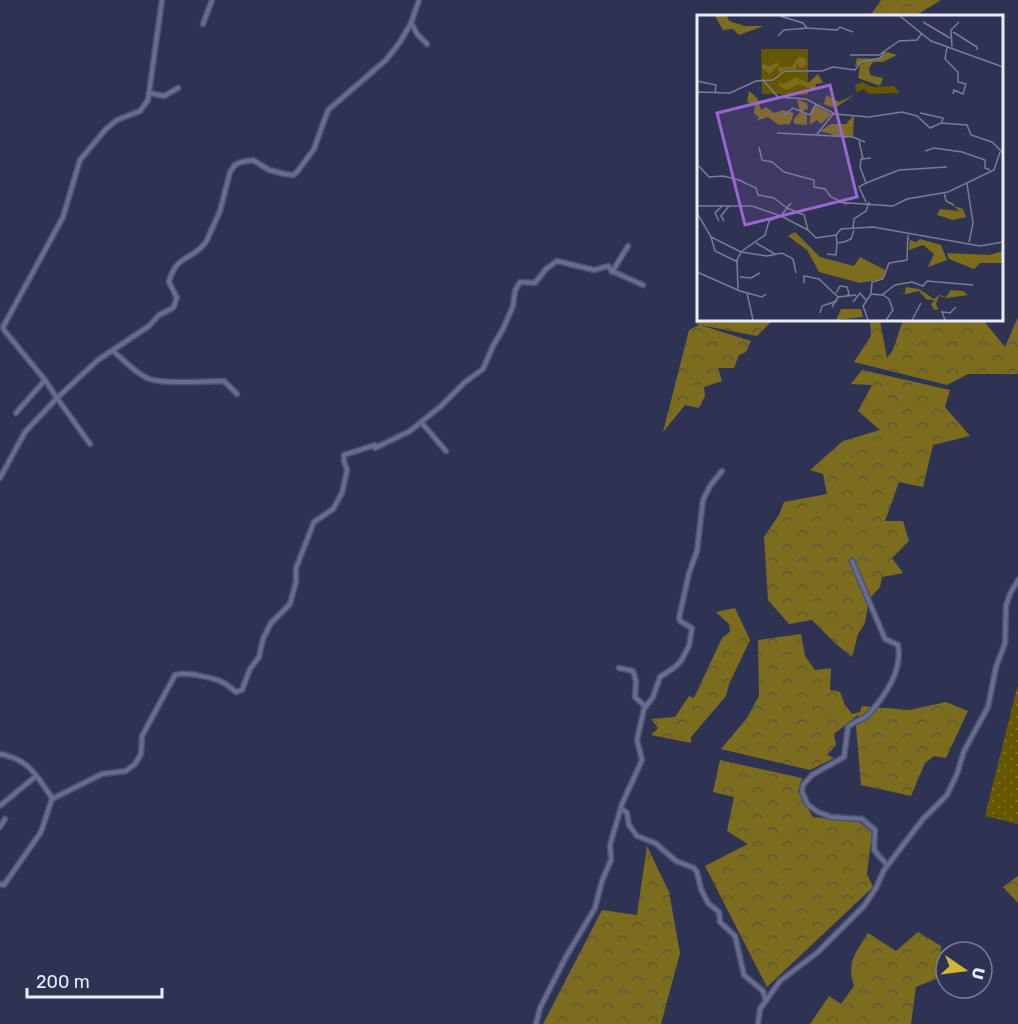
<svg xmlns="http://www.w3.org/2000/svg" width="1018" height="1024" font-family="Rubik,sans-serif">
  <defs>
    <pattern id="grass-dots" width="8" height="8" patternUnits="userSpaceOnUse" patternTransform="scale(1.5)"><rect width="8" height="8" fill="#655600"/><path d="M2 2h.1M6 6h.1" fill="none" stroke="#7b6e26" stroke-width="1.8" stroke-linecap="round"/></pattern>
    <pattern id="forest-crowns" width="20" height="18" patternUnits="userSpaceOnUse" patternTransform="scale(1.5)"><rect width="20" height="18" fill="#7c6d1e"/><path d="M2 6a3 3 0 1 1 6 0M12 15a3 3 0 1 1 6 0" fill="none" stroke="#5e5837"/></pattern>
  </defs>
  <rect width="100%" height="100%" fill="#2f3353"/>
  <path fill="url(#grass-dots)" d="M1018,684V824L985,816Z"/>
  <g fill="url(#forest-crowns)">
    <path d="M881,0H941L915,16H870Z"/>
    <path d="M1018,317V374H968L947,385L854,362L871,336L870,320L880,321L887,358L893,350L902,323L912,320H983L1005,347Z"/>
    <path d="M698,318L772,320V321L757,336L700,325L751,341L746,352L739,355L734,368H718L722,381L704,387L705,396L699,408L685,405L663,432L689,330L699,325L695,323Z"/>
    <path d="M862,370L950,390L945,407L970,436L933,445L923,487L899,482L885,521H903L909,541L892,558L903,573L882,577L880,587L869,599L865,623L858,634L852,657L835,643L812,620L789,624L768,600L764,537L779,515L784,502L827,494L823,474L810,470L843,441L880,430L858,411L872,385L851,384Z"/>
    <path d="M735,608L750,640L729,684L726,696L691,737V743L651,735L658,728L651,719L675,717L689,696L694,698L722,638L730,632L729,624L716,612Z"/>
    <path d="M801,634L805,656L815,670L831,668L830,690L840,692L845,705L852,714L860,712L862,706L909,710L946,702L968,711L946,758L934,756L925,763L911,796L861,785L856,726L859,714L834,734L836,745L827,755L834,758L810,770L721,749L747,718L759,696L758,640Z"/>
    <path d="M720,760L802,778L798,792L813,817L859,822L872,832L867,874L873,887L767,987L705,866L748,844L727,831L734,797L713,792Z"/>
    <path d="M647,846L669,892L680,953L661,1024H543L602,910L637,915Z"/>
    <path d="M1018,876V903L1003,887Z"/>
    <path d="M918,932L941,946L943,976L916,987L911,1024H810L829,996L841,1004L854,986C846,962 856,952 868,933L896,951Z"/>
  </g>
  <g fill="none" stroke-linecap="round" stroke-linejoin="round">
    <g stroke="#4d516b" stroke-width="7">
      <g id="minor">
        <path d="M203,24L212,0"/>
        <path d="M412,24L417,34L427,44"/>
        <path d="M149,93L164,96L178,88"/>
        <path d="M612,272L628,246"/>
        <path d="M113,351C124,360 134,372 147,378C160,385 208,381 224,381L237,394"/>
        <path d="M16,413L45,380"/>
        <path d="M421,422L446,451"/>
        <path d="M90,444L57,398L98,360L149,326L159,315L173,308L177,298L169,282C176,254 192,261 206,242L220,211L230,172L235,165L241,162L253,160L269,170L285,174L293,175L297,172L314,149L328,110L386,60L400,42L411,23L419,0"/>
        <path d="M375,448L410,431L441,406L464,383L483,369L493,346L503,329L513,306L515,291L520,282L535,283L546,269L557,261L594,270L608,266L612,271L643,285"/>
        <path d="M0,478L25,432L57,398L45,380L4,330L3,327L63,217L80,160L106,129L117,120L140,111L148,100L162,0"/>
        <path d="M852,561L885,639L898,645C903,670 885,696 869,714C863,720 854,721 848,727L844,757L812,775L803,785L802,792L808,805L818,812L831,817L862,819L875,830L874,850L887,865"/>
        <path d="M619,668L633,671L636,681L635,697L646,707"/>
        <path d="M0,754C31,760 36,776 53,799"/>
        <path d="M1,805L36,776"/>
        <path d="M621,808L627,813L629,825L637,836L655,843L676,861L694,868L697,872L701,889L708,903L719,912L720,922L735,936L744,975L763,991L766,1001"/>
        <path d="M0,827L5,819"/>
        <path d="M0,884L4,885L41,832L52,799L102,774L126,771L135,764L141,754L142,736L175,675C184,671 215,678 224,683C228,685 232,689 236,692L242,690L250,669L259,657L263,639L271,623L290,604L296,582V568L314,522L333,509L342,493L347,470L344,461V455L375,445"/>
        <path d="M536,1024L540,1008L567,955L595,908L602,881L611,860L610,845L622,804L642,760L637,740L644,709L653,697L660,677L675,667L681,661L689,646L692,628L680,621L679,618L689,573L697,551L703,500L710,486L722,471"/>
        <path d="M758,1024L760,1009L780,981L818,952L864,906L876,888L884,870L923,819L947,795L957,774L964,751L988,707L996,667L1005,643L1006,606L1010,594L1018,580"/>
      </g>
    </g>
    <use href="#minor" stroke="#676d92" stroke-width="4"/>
  </g>
  <g transform="translate(697 15)">
    <rect width="306" height="306" fill="#2f3353"/>
    <path d="M64,34H111V80L65,79ZM165,67L175,72L197,71L203,78L172,79L166,74L159,78L158,70Z" fill="#655600"/>
    <path d="M18,1H30L32,6L48,11H67L42,20L36,14L26,15ZM190,37L200,40L186,47H176L172,53L173,60L186,63L183,71L161,63L163,50L168,47L158,51L160,43L182,44ZM101,42L108,43L110,50L103,53L100,48L98,55L88,54L83,59L80,51L73,59L65,54V49L74,51L80,47L82,52H95ZM121,59L126,68L119,69L118,76L102,69L90,75L82,71L83,67L87,69L99,62L111,68ZM52,76L60,83L64,95L69,92L77,98L86,95L97,98L93,109L82,110L71,102L59,106L62,103L57,98L58,90L50,87ZM129,80L142,87L157,80L138,93L127,89ZM100,84L110,88L111,94L104,97L110,100V110L98,109L96,105L103,97ZM120,91L135,99L124,109L120,105L112,110L115,93ZM157,100L156,121L148,123L123,116L134,109H149ZM257,191L266,194L269,202L256,205L240,200L243,194L262,196ZM98,217L123,242L157,251L163,242L188,255L186,264L163,268L122,257L110,235L91,221ZM223,224L244,230L250,245L231,252L237,239L226,230L212,235L213,225L219,227ZM305,236L306,248H283L277,254L252,244L250,238L293,240ZM209,272L222,274L237,284L242,280L249,282L254,275L266,276L271,280L250,283L242,281L239,289L241,294L237,295L234,289L238,286L229,284L222,276L209,279L203,278H208ZM144,294H164L166,302L139,305Z" fill="#7c6d1e"/>
    <path fill="none" stroke="#797d97" stroke-width="1.5" d="M203,1L234,26L306,52M226,7L253,23M110,13L140,15L143,12L156,17M256,17L280,32V35M81,21L87,15L110,13L106,8L83,1M250,32L248,44L261,57V67L269,69L266,79L257,75L256,79M255,32L254,15L262,7M153,40H182L202,26L220,25L225,18M65,64L81,82L109,84L138,99L172,102L205,97L220,101L233,113L244,108L270,110L274,120L295,127L306,138M0,66L19,70L18,78M0,80L2,77L33,78L59,66L76,65L88,56H125L136,52L158,55L164,47L183,43L188,37M223,98L246,103L245,107M86,101L96,93L113,100L119,89M80,118L156,122L168,127M120,119L137,98M162,126L166,144M62,132L65,145L75,147L87,157M228,136L237,133L265,137L288,145V153L293,155M0,149L12,162L26,161L42,165L59,173L61,180L77,183L90,193L94,188M87,157L117,165V172L128,174L134,182L149,189M169,168L202,155L250,152M270,169L276,208L272,227M247,177L249,186L257,190M138,187L196,191L210,184L251,177L297,155L303,137M169,187L162,172L169,168L163,152L164,144L174,143M0,191H55L84,201L90,193L107,200L111,215L119,223L139,220L144,214L176,212L283,231L306,227M0,198L14,222L44,237L70,241L85,238L96,244L99,258M84,201L111,215M22,206L18,198L26,190M27,206L24,201L32,191M156,214L157,204L169,196L172,187M139,220L140,228L147,227L154,224L157,215M14,222L18,236L41,247M59,228L78,239M45,236L68,220L72,206L84,201M130,239L139,240L140,228M0,257L43,276L65,282L69,279M43,262L54,263L63,258M107,268V261L122,264L141,282M41,275L40,245L44,237M50,278L56,305M139,278L143,271L150,272L152,279L148,282M174,279L185,280L198,270L215,267L226,271L230,266L276,270M186,280L192,284L196,295L189,305M156,287L163,278L169,285M135,292L141,282L159,280M123,298L125,291L140,286M171,305L166,291L174,279L175,267L186,264L192,248L210,245L211,220M215,305L224,288M248,305L245,297L253,298L259,292"/>
    <path fill="#9c66d1" fill-opacity="0.15" stroke="#9c66d1" stroke-width="3" d="M133,70L160,182L48,210L20,98Z"/>
    <rect width="306" height="306" fill="none" stroke="#e8ecfc" stroke-width="3"/>
  </g>
  <g transform="translate(964 970) rotate(104)"><circle r="28" fill="#2f3353" stroke="#797d97" stroke-width="1.5"/>
  <path d="M0-4.5L10 22L0 15L-10 22Z" fill="#d1b736"/>
  <text y="-9" font-size="16" font-weight="bold" text-anchor="middle" fill="#e8ecfc">U</text>
  </g>
  <path d="M27 988v9h135v-9" fill="none" stroke="#e8ecfc" stroke-width="3"/>
  <text x="36" y="988" font-size="18" fill="#e8ecfc" stroke="#2f3353" stroke-width="4.5" paint-order="stroke">200 m</text>
</svg>
